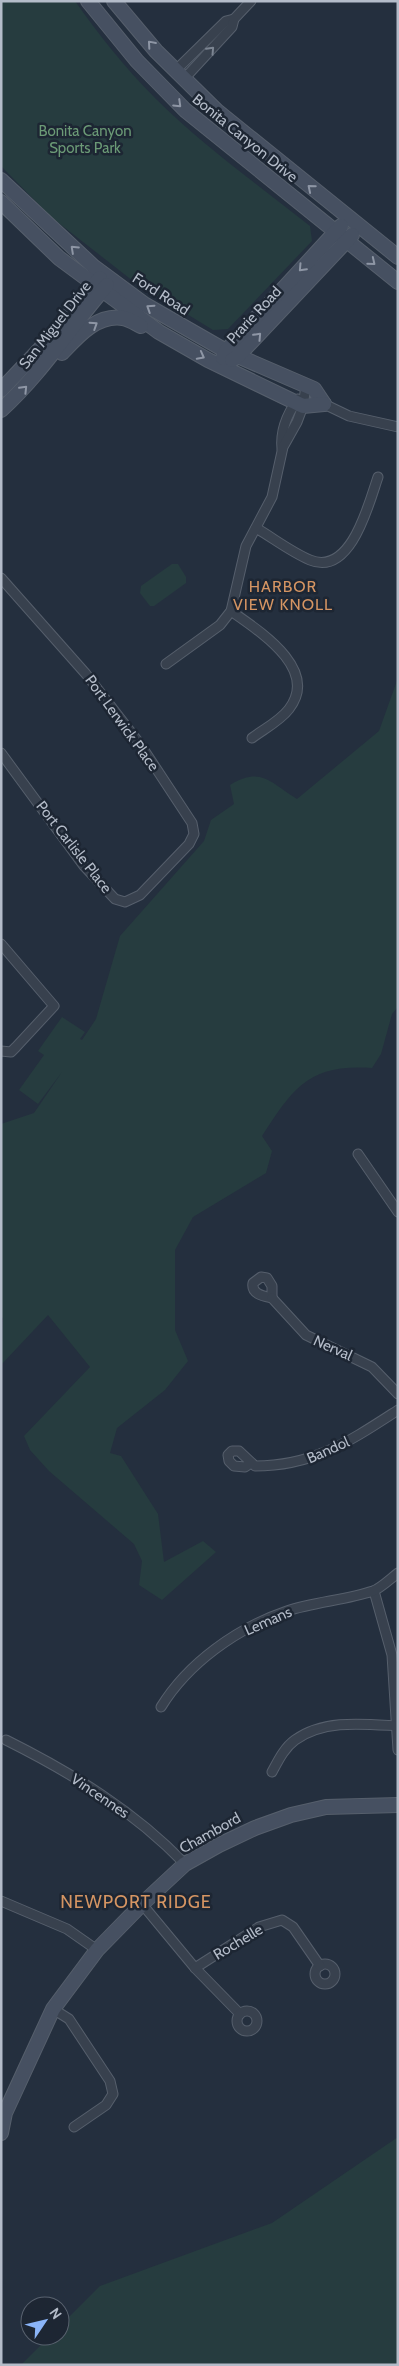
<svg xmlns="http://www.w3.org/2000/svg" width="399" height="2366" font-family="Cabin,sans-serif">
  <rect width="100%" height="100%" fill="#242f3e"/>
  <g fill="#263c3f">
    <path d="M1,1H75C99,35 125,68 155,98C202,145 257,184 310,226L312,241L228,329L213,330L133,281L51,217L1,166Z"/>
    <path d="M172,564H178L186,577V583L154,606H150L140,593L141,586Z"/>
    <path d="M398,678V1007L392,1014L381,1054L372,1068C309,1064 294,1087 262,1136L272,1151L266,1173L193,1217L175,1250V1330L188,1361L165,1390L117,1428L110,1453L121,1456L158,1514L164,1562L203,1541L216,1552L162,1600L139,1585L142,1561L134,1544L49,1471L30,1450L24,1436L90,1367L48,1315L1,1365L3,1318L1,1317V1124L34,1113L62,1072L38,1104L19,1090L44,1055L38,1051L62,1017L85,1032L80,1039L82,1040L96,1019L120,936L204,841L211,820L234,804L230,785C262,766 270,783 297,799L379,731Z"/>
    <path d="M398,2137V2365H21L50,2336H60V2326L100,2286L272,2223Z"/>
  </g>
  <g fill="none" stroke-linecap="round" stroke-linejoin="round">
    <g stroke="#565f6c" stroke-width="11">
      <g id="street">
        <path d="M176,70L226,21L234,19"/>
        <path d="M184,79L232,27L234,19L251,1"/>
        <path d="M324,404L349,416L398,427"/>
        <path d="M282,449C280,430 287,414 298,399"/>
        <path d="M256,528C273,538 291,552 310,560C351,577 369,503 378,477"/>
        <path d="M1,578L86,674L140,744L192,823L194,834L189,844L140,895L125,902L115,899L84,866L1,753"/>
        <path d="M231,611C259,631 320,669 289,709C280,721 264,729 252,738"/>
        <path d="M166,664L220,625L231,611L246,546L272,497L283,447L297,422L303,406L306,386"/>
        <path d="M1,944L54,1006L16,1047L11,1052L1,1051"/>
        <path d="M358,1154L398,1212"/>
        <path d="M261,1277L267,1278L272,1286V1298C263,1296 251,1294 253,1283Z"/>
        <path d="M272,1298L306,1335L372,1367L398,1394"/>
        <path d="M251,1463L245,1467L234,1466L229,1461L228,1455L232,1451H239L255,1466C314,1466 350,1441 398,1410"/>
        <path d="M374,1591L392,1655L398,1750"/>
        <path d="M161,1707C188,1663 237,1628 287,1611C314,1602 346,1600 373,1591C381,1588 390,1579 398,1573"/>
        <path d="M6,1740C72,1773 134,1811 185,1864"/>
        <path d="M272,1772C278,1761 284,1748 295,1740C324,1719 364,1724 398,1726"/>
        <path d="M1,1901L67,1929L97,1950"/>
        <path d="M142,1904L195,1968L240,2014"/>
        <circle cx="325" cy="1974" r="10"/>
        <path d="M195,1968L259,1927L282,1920L293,1927L320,1966"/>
        <path d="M53,2009L69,2019L110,2081L113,2094L106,2105L74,2127"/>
        <circle cx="247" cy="2021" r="10"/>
      </g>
    </g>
    <g stroke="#565f6c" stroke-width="16">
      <g id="secondary">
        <path d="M88,1L137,61L185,110L398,282"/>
        <path d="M114,1L156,51L217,111L398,257"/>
        <path d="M1,180L94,267L144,304L226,351L314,389L324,404"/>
        <path d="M1,202L59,258L159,332L208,360L303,406L324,404"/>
        <path d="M62,353C78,336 97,314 123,318C129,319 135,323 141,326"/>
        <path d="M223,358L226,351L341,226"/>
        <path d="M232,360L238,356L352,235"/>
        <path d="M1,390L40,349L100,278"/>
        <path d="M1,410C42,373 71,326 107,285"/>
        <path d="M1,2133L5,2113L53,2009L97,1950L142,1904L185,1864L219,1845L255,1828L291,1815L326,1807L398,1805"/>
      </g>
    </g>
    <use href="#street" stroke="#38414e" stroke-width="9"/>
    <use href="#secondary" stroke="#465061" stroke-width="14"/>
  </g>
  <defs><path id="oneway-chevron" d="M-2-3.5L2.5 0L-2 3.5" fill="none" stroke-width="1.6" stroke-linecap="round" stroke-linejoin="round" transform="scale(1.25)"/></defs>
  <g stroke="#8e96a5">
    <use href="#oneway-chevron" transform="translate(151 44) rotate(-131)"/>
    <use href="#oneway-chevron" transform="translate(178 104) rotate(44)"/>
    <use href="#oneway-chevron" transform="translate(311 188) rotate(-140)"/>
    <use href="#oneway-chevron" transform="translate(74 249) rotate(-137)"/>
    <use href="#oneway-chevron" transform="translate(372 262) rotate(39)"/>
    <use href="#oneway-chevron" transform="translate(302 268) rotate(133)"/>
    <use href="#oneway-chevron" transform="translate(150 308) rotate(-147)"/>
    <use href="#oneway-chevron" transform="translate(94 325) rotate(-33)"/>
    <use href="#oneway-chevron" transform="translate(258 336) rotate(-47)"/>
    <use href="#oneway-chevron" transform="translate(201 356) rotate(28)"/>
    <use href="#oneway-chevron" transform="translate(24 389) rotate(-46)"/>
  </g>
  <use stroke="#7c8592" href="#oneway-chevron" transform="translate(211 50) rotate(-47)"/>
  <g text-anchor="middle" stroke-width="5" stroke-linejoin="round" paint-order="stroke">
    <g font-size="15" fill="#6b9a76" stroke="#1d2633">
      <text x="85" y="136">Bonita Canyon<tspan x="85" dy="17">Sports Park</tspan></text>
    </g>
    <g font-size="15" fill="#b4bcc9" stroke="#1d2633">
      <text transform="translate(245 138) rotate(39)" y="5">Bonita Canyon Drive</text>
      <text transform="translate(161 294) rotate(33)" y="5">Ford Road</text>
      <text transform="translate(254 315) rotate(-47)" y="5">Prarie Road</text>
      <text transform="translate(55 325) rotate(-52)" y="5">San Miguel Drive</text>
      <text transform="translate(122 723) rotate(54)" y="5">Port Lerwick Place</text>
      <text transform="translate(74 847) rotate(52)" y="5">Port Carlisle Place</text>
      <text transform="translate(333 1348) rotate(24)" y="5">Nerval</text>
      <text transform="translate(328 1450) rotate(-24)" y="5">Bandol</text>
      <text transform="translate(268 1621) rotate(-24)" y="5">Lemans</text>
      <text transform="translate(100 1796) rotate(34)" y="5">Vincennes</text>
      <text transform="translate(210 1833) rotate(-29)" y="5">Chambord</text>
      <text transform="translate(238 1942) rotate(-31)" y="5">Rochelle</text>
    </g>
    <g font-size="16" letter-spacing="1" fill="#d59563" stroke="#1d2633">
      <text x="283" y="592">HARBOR<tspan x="283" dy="18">VIEW KNOLL</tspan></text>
    </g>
    <g font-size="18" letter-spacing="1" fill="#d59563" stroke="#1d2633">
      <text x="136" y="1908">NEWPORT RIDGE</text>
    </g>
  </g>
  <rect width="399" height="2366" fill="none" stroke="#b4bcc9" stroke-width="5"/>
  <g transform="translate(45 2321) rotate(55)"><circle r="24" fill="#1d2633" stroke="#59626f"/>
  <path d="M0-4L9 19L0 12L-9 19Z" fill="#8ab4f8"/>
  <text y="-8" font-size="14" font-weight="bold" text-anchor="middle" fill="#b4bcc9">N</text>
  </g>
</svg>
